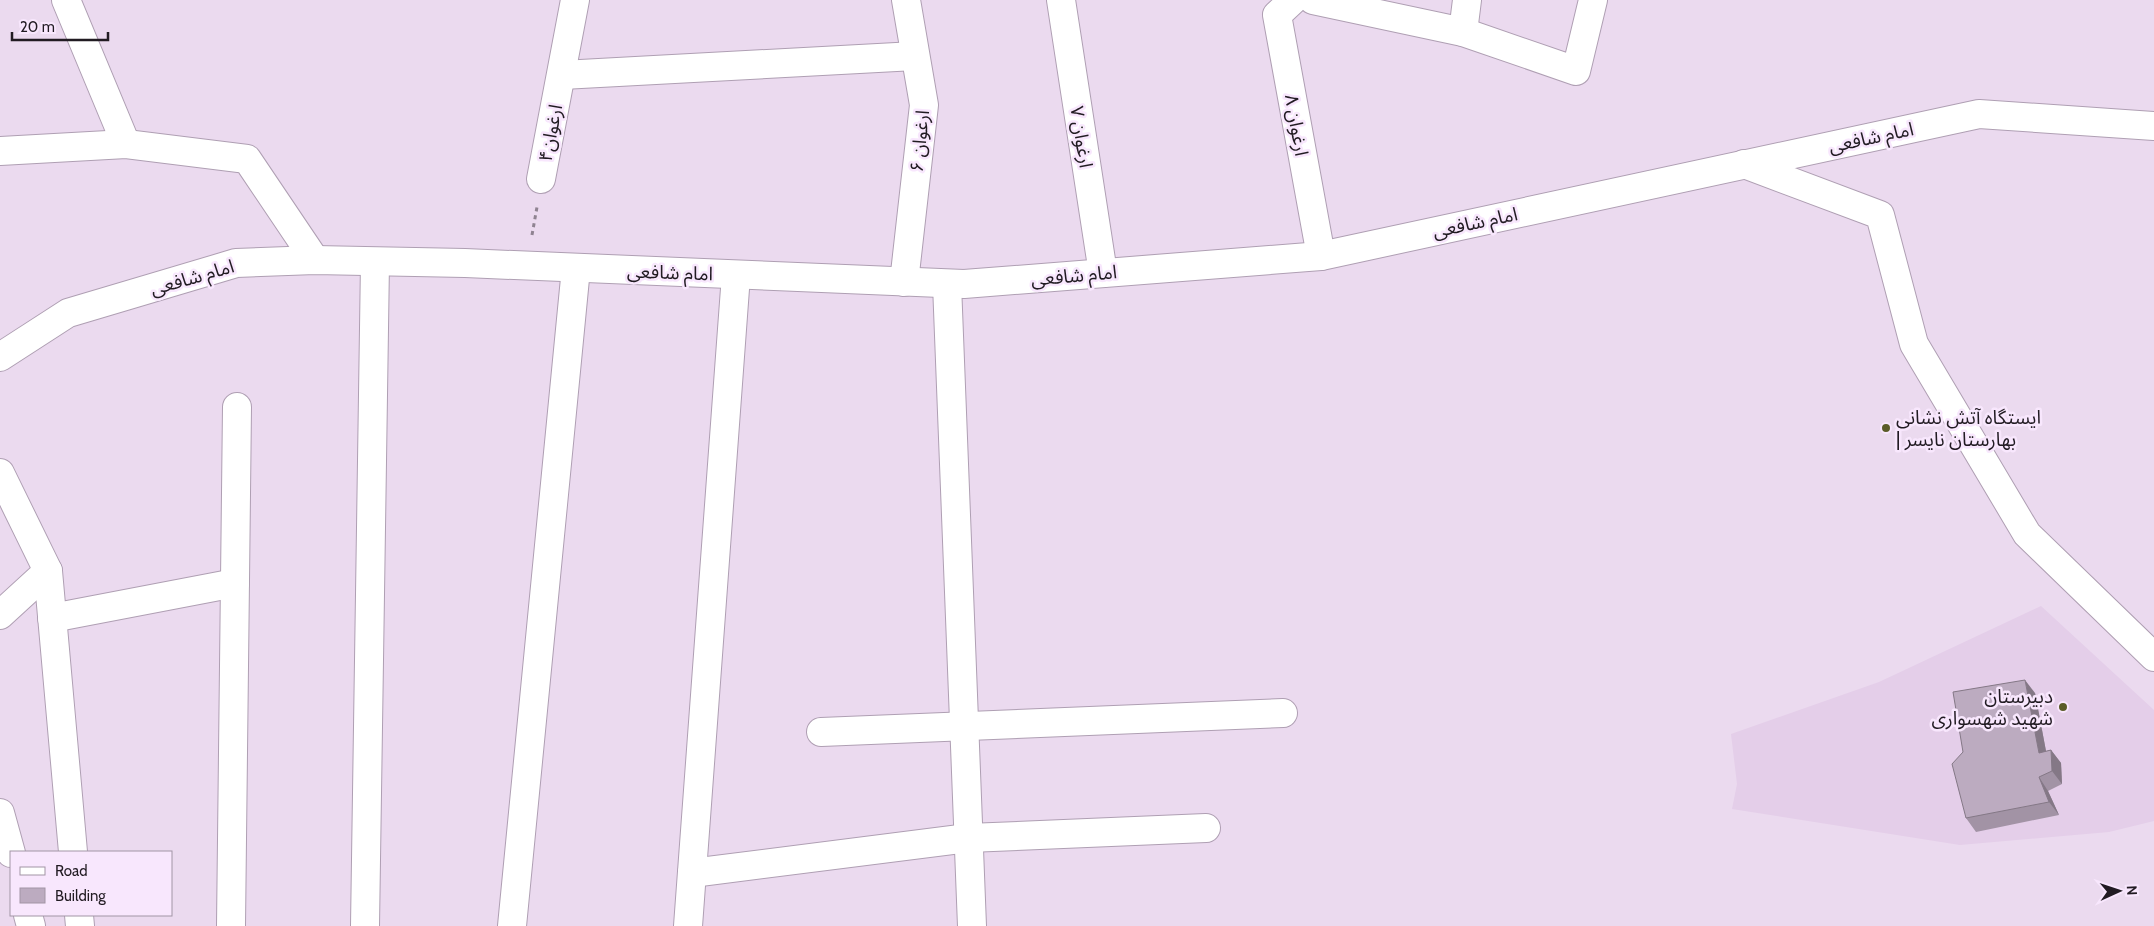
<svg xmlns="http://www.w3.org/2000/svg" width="2154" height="926" font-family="Cabin,'Noto Sans Arabic',sans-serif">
  <rect width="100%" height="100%" fill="#ebdaef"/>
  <path fill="#e4cee9" d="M2041,606L2154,710V821L2109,832L1960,845L1732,809L1737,784L1731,734L1879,682Z"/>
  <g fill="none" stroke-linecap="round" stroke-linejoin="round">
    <g stroke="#af9fb3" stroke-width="30">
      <g id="street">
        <path d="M66,0L126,144"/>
        <path d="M1061,0L1103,273"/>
        <path d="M1293,0L1277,15L1321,256"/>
        <path d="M1313,0L1463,32L1576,71L1593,0"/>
        <path d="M1463,32L1467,0"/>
        <path d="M562,75L915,56"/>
        <path d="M0,151L126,144L247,159L315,260"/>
        <path d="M1744,164L1880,215L1914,344L2027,534L2154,657"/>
        <path d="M541,179L575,0"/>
        <path d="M904,282L924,105L906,0"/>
        <path d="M947,284L972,926"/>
        <path d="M0,473L48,571L73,852"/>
        <path d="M0,615L48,571"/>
        <path d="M52,618L235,583"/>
        <path d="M821,732L1283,713"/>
        <path d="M0,813L11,853"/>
        <path d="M692,873L968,838L1206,828"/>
        <path d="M28,915L31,926"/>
        <path d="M79,915L80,926"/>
        <path d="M231,926L237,407"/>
        <path d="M365,926L375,262"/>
        <path d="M512,926L576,268"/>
        <path d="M688,926L736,275"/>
      </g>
    </g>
    <g stroke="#af9fb3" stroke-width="30">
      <path id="secondary" d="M0,357L68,313L236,263L315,260L465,263L964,284L1321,256L1979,114L2154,126"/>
    </g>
    <path stroke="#8f8391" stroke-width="3" stroke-dasharray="4 4" stroke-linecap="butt" d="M532,235L537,207"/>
    <use href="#street" stroke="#fff" stroke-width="28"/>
    <use href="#secondary" stroke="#fff" stroke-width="28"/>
  </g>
  <path fill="#a293a5" d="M2035,693L2046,751L2051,750L2061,763L2062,784L2048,791L2059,815L1976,832L1966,818L1963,752Z"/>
  <g fill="#847886">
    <path d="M2025,680L2035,693L2049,767L2039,753Z"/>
    <path d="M2051,750L2061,763L2062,784L2052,771Z"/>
    <path d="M2039,777L2048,791L2059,815L2049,802Z"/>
  </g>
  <path fill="#bcabc0" stroke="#847886" d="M2025,680L2039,753L2051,750L2052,771L2039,777L2049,802L1966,818L1952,764L1963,752L1953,692Z"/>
  <g fill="#5a5b28" stroke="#f8e7fd" stroke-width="2">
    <circle cx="1886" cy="428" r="5"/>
    <circle cx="2063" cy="707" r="5"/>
  </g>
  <g text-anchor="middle" stroke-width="5" stroke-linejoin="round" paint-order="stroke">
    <g font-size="19" fill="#211b22" stroke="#f8e7fd">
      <text transform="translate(1297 125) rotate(80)" y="7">ارغوان ۸</text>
      <text transform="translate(550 133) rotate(-79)" y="7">ارغوان۴</text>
      <text transform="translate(1082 137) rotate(81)" y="7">ارغوان ۷</text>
      <text transform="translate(1871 137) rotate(-12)" y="7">امام شافعی</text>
      <text transform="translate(919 141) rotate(-84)" y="7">ارغوان ۶</text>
      <text transform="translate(1475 222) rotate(-12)" y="7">امام شافعی</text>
      <text transform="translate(670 272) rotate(2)" y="7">امام شافعی</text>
      <text transform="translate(1074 275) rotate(-5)" y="7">امام شافعی</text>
      <text transform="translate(192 277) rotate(-16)" y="7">امام شافعی</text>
    </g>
    <g font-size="19" fill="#211b22" stroke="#f8e7fd" text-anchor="start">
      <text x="1896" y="424">ایستگاه آتش نشانی<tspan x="1896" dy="22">| بهارستان نایسر</tspan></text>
      <text x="2053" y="703" text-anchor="end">دبیرستان<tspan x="2053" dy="22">شهید شهسواری</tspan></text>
    </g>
  </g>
  <rect x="10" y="851" width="162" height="65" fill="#f8e7fd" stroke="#a295a5"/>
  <rect x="20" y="867" width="25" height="8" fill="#ffffff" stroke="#a295a5"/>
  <text x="55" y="876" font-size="15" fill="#211b22">Road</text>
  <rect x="20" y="888" width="25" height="15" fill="#bcabc0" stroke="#a295a5"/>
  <text x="55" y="901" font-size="15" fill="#211b22">Building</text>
  <g transform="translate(2119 891) rotate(87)" stroke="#f8e7fd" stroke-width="4" paint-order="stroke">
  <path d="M0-4L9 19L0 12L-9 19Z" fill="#211b22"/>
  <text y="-8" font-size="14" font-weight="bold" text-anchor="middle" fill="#211b22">N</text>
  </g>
  <path d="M12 32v8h96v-8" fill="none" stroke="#211b22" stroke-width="2.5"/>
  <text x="20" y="32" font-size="15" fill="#211b22" stroke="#f8e7fd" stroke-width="4" paint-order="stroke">20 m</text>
</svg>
